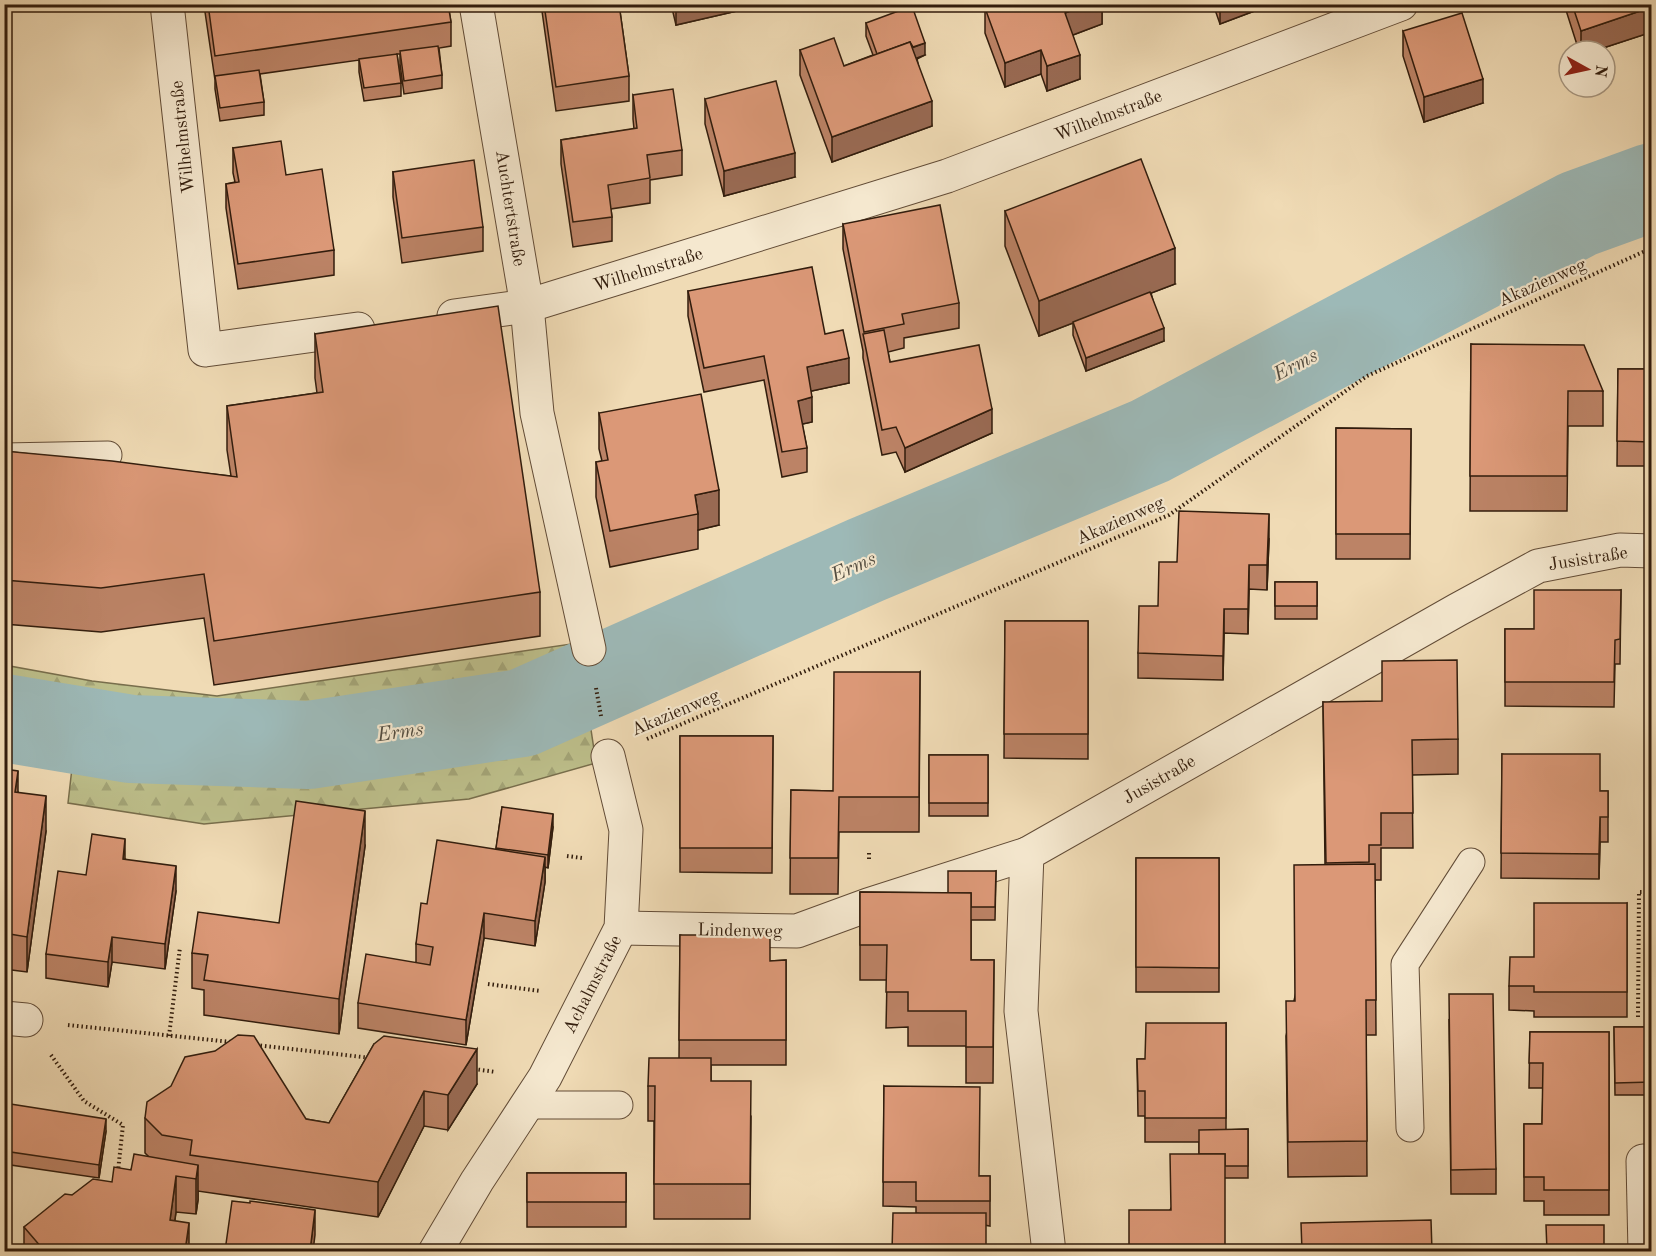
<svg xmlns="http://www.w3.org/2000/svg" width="1656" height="1256" font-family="'Old Standard TT',serif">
  <defs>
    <pattern id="forest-firs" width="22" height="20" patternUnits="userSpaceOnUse" patternTransform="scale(1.5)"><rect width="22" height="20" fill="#bdbf8b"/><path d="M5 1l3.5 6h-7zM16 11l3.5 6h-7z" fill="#a3a477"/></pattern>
  </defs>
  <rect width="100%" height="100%" fill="#f0dbb5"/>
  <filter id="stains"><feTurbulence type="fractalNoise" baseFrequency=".00333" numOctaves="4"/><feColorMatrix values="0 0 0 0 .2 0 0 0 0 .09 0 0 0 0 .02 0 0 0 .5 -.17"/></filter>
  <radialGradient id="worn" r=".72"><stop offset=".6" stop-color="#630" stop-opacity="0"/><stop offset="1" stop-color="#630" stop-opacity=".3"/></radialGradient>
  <path fill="url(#forest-firs)" stroke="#786e4c" stroke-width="1.5" d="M578,643L596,763L469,799L204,824L68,803L72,768L5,760L4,665L92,681L217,696Z"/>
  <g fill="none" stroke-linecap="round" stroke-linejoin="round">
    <path stroke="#9db9b7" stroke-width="88" d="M4,718L131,739L309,745L522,713L866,560L1150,441L1578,214L1652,187"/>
    <g stroke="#624c37" stroke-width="29">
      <g id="lane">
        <path d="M4,457L108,455"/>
        <path d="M526,1105H619"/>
        <path d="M1410,1128L1405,964L1471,862"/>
      </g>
    </g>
    <g stroke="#624c37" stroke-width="35">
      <g id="street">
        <path d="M167,4L205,350L358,329"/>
        <path d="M476,4L527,306L537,413L589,649"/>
        <path d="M454,316L527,306L947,176L1401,4"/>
        <path d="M621,928L797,931L868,905L1027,854"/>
        <path d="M4,1018L26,1020"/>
        <path d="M1643,1161L1645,1252"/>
        <path d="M435,1252L477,1181L545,1077L621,928L626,830L608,756"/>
        <path d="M1049,1252L1021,1011L1027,854L1457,610L1538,566L1620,550L1652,551"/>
      </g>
    </g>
    <g stroke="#321d0d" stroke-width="4" stroke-dasharray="1.5 3" stroke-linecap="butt">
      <path d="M596,688L601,716"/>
      <path d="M647,739L1169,515L1367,376L1652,248"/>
      <path d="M567,856L582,858"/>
      <path d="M869,859V850"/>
      <path d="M488,984L540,991"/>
      <path d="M1638,1017L1639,892H1652"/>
      <path d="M68,1025L231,1042"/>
      <path d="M169,1036L180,947"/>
      <path d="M256,1045L371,1058"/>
      <path d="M51,1055L84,1101L123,1125L118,1171"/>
      <path d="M474,1069L496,1072"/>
    </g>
    <use href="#lane" stroke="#f5e8cf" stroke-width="27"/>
    <use href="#street" stroke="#f5e8cf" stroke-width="33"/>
  </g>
  <g fill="#bc8366" stroke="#321d0d" stroke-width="1.5">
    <path d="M205,4H448L451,22V46L439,48L442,75V88L404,94L400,64V54H397L401,83V96L364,101L359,72V60L260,74L264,102V115L220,121L215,89V80L205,12Z"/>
    <path d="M541,4H619L629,76V101L556,111Z"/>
    <path d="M671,4H746V9L676,25Z"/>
    <path d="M1102,4V24L1073,35L1080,79L1047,91L1041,74L1005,87L985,33V8Z"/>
    <path d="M1213,4H1273L1220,24Z"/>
    <path d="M1564,4H1652V32L1594,51H1579Z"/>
    <path d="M866,23L925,55L917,59L932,126L832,162L800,75V50L844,66L873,55L866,36Z"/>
    <path d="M1403,31L1483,103L1424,122L1403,56Z"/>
    <path d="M633,95L682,150V175L650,180V203L611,209L612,217V241L573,247L561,164V140L634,129L633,119Z"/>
    <path d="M705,99L795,177L724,196L705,124Z"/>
    <path d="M233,148L286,175L334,250V275L238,289L226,208V184L235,182L233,173Z"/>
    <path d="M393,172L483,227V251L402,263L393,197Z"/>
    <path d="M1005,211L1175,284L1151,293L1164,341L1086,371L1073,335V323L1039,336L1005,246Z"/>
    <path d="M843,224L959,303V328L904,338V348L888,352L890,362L992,433L905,472L896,452L882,455L863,358V351L843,249Z"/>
    <path d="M688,291L825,334L849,383L811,391L812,422L802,424L807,448V472L782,477L764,380L704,392L688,316Z"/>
    <path d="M315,334L540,592V636L214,685L204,618L101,632L4,624V451L231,476L227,450V406L317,393L315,378Z"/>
    <path d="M1471,344L1603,391V426H1568L1567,511H1470Z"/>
    <path d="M1618,369H1652V466H1617Z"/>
    <path d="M599,413L719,525L698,530V549L610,567L596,497V462L602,461L599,449Z"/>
    <path d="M1336,428L1411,429L1410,559H1336Z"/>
    <path d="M1269,539L1267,590L1249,589L1248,634L1224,633L1223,680L1138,678V653L1177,562Z"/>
    <rect x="1275" y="582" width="42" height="37"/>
    <path d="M1621,590L1620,664H1615L1614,707L1505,706V629H1534Z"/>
    <path d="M1005,621H1088V759L1004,758Z"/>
    <path d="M920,672L919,832H839L838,894H790L791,790L833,791Z"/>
    <path d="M1323,702L1458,739V774L1412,775L1413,848H1381V880H1375L1376,1035H1366L1367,1176L1288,1177L1286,1036L1325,864Z"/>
    <path d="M680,736H773L772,873L680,872Z"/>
    <path d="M1502,754L1600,791H1608V842H1600L1599,879L1501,878Z"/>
    <rect x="929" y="755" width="59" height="61"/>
    <path d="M4,769L18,792L46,831L27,972L4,969Z"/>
    <path d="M502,807L553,827L548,868L545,867V882L535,946L484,938L466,1045L358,1028V1003L416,962V944L427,904L496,849Z"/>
    <path d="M365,846L339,1034L204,1015V990L192,988V953L279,923Z"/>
    <rect x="1136" y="858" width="83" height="134"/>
    <path d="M125,859L176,891L165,969L112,962L108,987L46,978V954L86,875Z"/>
    <path d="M996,871L995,920H971V960H994L993,1083H966V1046H908V1027L886,1028L887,980H860V892L948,893Z"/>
    <path d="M1627,903V1017H1534V1011L1509,1010V986L1534,957Z"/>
    <path d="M680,935L770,961L786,960V1065H711V1081L751,1116L750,1219H654V1121H648V1086L679,1058Z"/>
    <path d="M1449,1019L1496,1169V1194H1451Z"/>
    <path d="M1226,1023V1130L1248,1129V1178H1225L1170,1210L1199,1154V1142H1145V1116H1138L1137,1059H1145Z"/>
    <path d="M1614,1027H1652V1095H1615Z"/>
    <path d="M1530,1032H1609V1215H1544V1201H1524V1124H1542L1543,1088H1529Z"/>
    <path d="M374,1044L477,1084L448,1130L424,1126L378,1217L198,1191V1200L196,1214L176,1212L175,1220L189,1251H24V1227L72,1195L112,1182L149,1157L145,1153V1118L306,1119L329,1123Z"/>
    <path d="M884,1086L979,1176H990V1226L916,1213V1207L883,1206Z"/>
    <path d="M4,1103L106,1131L99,1178L4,1164Z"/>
    <rect x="527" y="1173" width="99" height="54"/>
  </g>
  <g fill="#996a53" stroke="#321d0d" stroke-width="1.5">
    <path d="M676,4H746V9L676,25Z"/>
    <path d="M1089,4H1102V24L1065,38V13Z"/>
    <path d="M1220,4H1273L1220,24Z"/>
    <path d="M1652,7V32L1594,51H1581V31Z"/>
    <path d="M925,43V55L879,72V60Z"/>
    <path d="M1041,50V74L1005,87V63Z"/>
    <path d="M1080,55V79L1047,91V66Z"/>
    <path d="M1483,79V103L1424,122V97Z"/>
    <path d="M932,101V126L832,162V137Z"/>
    <path d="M795,153V177L724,196V171Z"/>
    <path d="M1175,248V284L1039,336V301Z"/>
    <path d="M1164,328V341L1086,371V358Z"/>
    <path d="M849,358V383L807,392V367Z"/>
    <path d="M812,397V422L798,425V401Z"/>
    <path d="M992,409V433L905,472V448Z"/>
    <path d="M719,490V525L698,530V514L695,495Z"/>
    <path d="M1269,514V539L1267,590V565Z"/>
    <path d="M1249,565V589L1248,634V609Z"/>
    <path d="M1224,609V633L1223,680V656Z"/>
    <path d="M18,771V806L15,792Z"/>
    <path d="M46,796V831L27,972V937Z"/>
    <path d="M365,811V846L339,1034V999Z"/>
    <path d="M553,814V827L548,868V855Z"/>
    <path d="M1600,817V842L1599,879V854Z"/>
    <path d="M125,839V864L123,859Z"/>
    <path d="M545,857V882L535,946V921Z"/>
    <path d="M176,866V891L165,969V944Z"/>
    <path d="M484,913V938L466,1045V1020Z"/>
    <path d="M112,937V962L108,987V962Z"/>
    <path d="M477,1049V1084L448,1130V1095Z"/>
    <path d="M424,1091V1126L378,1217V1182Z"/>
    <path d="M106,1119V1131L99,1178V1165Z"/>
    <path d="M198,1165V1200L196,1214V1179Z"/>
    <path d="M176,1176V1212L170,1251V1220Z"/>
    <path d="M315,1210V1235L313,1251H310Z"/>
    <path d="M189,1223V1251H185Z"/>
  </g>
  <g fill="#db9877" stroke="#321d0d" stroke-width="1.5">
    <path d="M208,4H448L451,22L215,56Z"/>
    <path d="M544,4H619L629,76L556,87Z"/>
    <path d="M995,4H1089L1065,13L1080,55L1047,66L1041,50L1005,63L985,8Z"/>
    <path d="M1572,4H1652V7L1581,31Z"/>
    <path d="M912,6L925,43L913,47L910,42L877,54L866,23Z"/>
    <path d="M1462,13L1483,79L1424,97L1403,31Z"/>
    <path d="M834,38L844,66L910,42L932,101L832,137L800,50Z"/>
    <path d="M438,46L442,75L404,81L400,51Z"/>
    <path d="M397,54L401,83L364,88L359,59Z"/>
    <path d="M259,70L264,102L220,108L215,76Z"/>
    <path d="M776,81L795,153L724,171L705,99Z"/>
    <path d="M673,89L682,150L647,155L650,178L608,185L612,217L573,222L561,140L637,128L633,95Z"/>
    <path d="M281,141L286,175L322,169L334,250L238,264L226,184L239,182L233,148Z"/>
    <path d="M1141,159L1175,248L1039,301L1005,211Z"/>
    <path d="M474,160L483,227L402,238L393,172Z"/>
    <path d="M940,205L959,303L902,314L904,324L864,332L843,224Z"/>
    <path d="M812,267L825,334L843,330L849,358L807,367L812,397L798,401L807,448L782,452L764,356L704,368L688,291Z"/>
    <path d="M1150,292L1164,328L1086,358L1073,322Z"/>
    <path d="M498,306L540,592L214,641L204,574L101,588L4,580V451L112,461L237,477L227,406L323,392L315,334Z"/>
    <path d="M884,330L890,362L979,345L992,409L905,448L896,427L882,430L863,334Z"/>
    <path d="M1471,344L1584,345L1603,391H1568L1567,476H1470Z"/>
    <path d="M1618,369H1652V442L1617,441Z"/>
    <path d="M701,394L719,490L695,495L698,514L610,531L596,462L608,460L599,413Z"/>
    <path d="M1336,428L1411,429L1410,534H1336Z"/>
    <path d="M1179,511L1269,514L1267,565H1249L1248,609H1224L1223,656L1138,653L1139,606H1158L1159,562H1177Z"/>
    <rect x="1275" y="582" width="42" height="24"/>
    <path d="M1534,590H1621L1620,639L1615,640L1614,682H1505V629H1534Z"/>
    <path d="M1005,621H1088V734H1004Z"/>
    <path d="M1457,660L1458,739L1412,740L1413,813H1381V845H1369V862L1326,863L1323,702L1382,701V661Z"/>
    <path d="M834,672H920L919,797H839L838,858H790L791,790L833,791Z"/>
    <path d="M680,736H773L772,848H680Z"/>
    <path d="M1502,754H1600V791H1608V817H1600L1599,854L1501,853Z"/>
    <rect x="929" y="755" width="59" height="48"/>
    <path d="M4,769L18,771L15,792L46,796L27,937L4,933Z"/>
    <path d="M296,801L365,811L339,999L204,980L208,955L192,953L198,912L279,923Z"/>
    <path d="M502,807L553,814L548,855L496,848Z"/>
    <path d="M92,834L125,839L123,859L176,866L165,944L112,937L108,962L46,954L58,871L86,875Z"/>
    <path d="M437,840L545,857L535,921L484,913L466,1020L358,1003L366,954L430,965L433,947L416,944L421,903L427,904Z"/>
    <path d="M1136,858H1219V968L1136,967Z"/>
    <path d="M1375,864L1376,1000H1366L1367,1141L1288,1142L1286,1001H1295L1294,865Z"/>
    <path d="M948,871H996L995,907H971V893H948Z"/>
    <path d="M860,892L971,893V960H994L993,1047H966V1011H908V992H886L887,945H860Z"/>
    <path d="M1534,903H1627V992H1534V986H1509L1510,957H1534Z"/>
    <path d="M680,935H770V961L786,960V1040H679Z"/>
    <path d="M1449,994H1493L1496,1169L1451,1170Z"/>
    <path d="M1146,1023H1226V1118H1145V1091H1138L1137,1059H1145Z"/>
    <path d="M1614,1027H1652V1082L1615,1083Z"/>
    <path d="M1530,1032H1609V1190H1544V1177H1524V1124H1542L1543,1063H1529Z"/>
    <path d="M238,1035L254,1036L306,1119L329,1123L374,1044L384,1036L477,1049L448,1095L424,1091L378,1182L190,1155L192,1140L162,1135L145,1118L147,1102L171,1086L185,1057L215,1051Z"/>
    <path d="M649,1058H711V1081H751L750,1184H654L655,1086H648Z"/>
    <path d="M884,1086L980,1087L979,1176H990V1201H916V1182H883Z"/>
    <path d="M4,1103L106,1119L99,1165L4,1151Z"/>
    <path d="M1248,1129V1166H1225V1154H1199V1130Z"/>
    <path d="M134,1154L198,1165L196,1179L176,1176L170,1220L189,1223L185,1251H37L42,1248L24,1227L65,1194L72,1195L93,1179L112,1182L114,1167L131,1170Z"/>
    <path d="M1170,1154H1225V1251H1129V1210H1171Z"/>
    <rect x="527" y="1173" width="99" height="29"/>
    <path d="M232,1201L250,1203V1201L315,1210L310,1251H225Z"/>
    <path d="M893,1213H986V1251H892Z"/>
    <path d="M1431,1220L1432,1251H1302L1301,1223Z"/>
    <path d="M1546,1225H1604V1251H1547Z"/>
  </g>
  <g text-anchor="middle" stroke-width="4.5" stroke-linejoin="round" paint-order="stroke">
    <g font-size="18" fill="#321d0d" stroke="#f5e8cf">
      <text transform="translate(1108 115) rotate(-21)" y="6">Wilhelmstraße</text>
      <text transform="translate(182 137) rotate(-96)" y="6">Wilhelmstraße</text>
      <text transform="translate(511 208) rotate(81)" y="6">Auchtertstraße</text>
      <text transform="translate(648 269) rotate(-17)" y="6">Wilhelmstraße</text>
      <text transform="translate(1542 282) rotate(-24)" y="6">Akazienweg</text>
      <text transform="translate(1120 520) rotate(-24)" y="6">Akazienweg</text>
      <text transform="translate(1588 558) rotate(-9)" y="6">Jusistraße</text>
      <text transform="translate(675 712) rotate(-23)" y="6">Akazienweg</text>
      <text transform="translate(1159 779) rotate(-30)" y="6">Jusistraße</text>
      <text transform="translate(740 930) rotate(1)" y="6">Lindenweg</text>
      <text transform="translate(592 984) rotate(-63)" y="6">Achalmstraße</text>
    </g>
    <g font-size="20" font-style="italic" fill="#524c40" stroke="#f5e8cf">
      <text transform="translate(1295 364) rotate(-28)" y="7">Erms</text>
      <text transform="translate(853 566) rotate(-24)" y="7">Erms</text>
      <text transform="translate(400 731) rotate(-8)" y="7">Erms</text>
    </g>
  </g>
  <rect width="1656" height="1256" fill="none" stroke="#f0dbb5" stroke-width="24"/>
  <rect x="6" y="6" width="1644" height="1244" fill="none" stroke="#321d0d" stroke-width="3"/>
  <rect x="12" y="12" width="1632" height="1232" fill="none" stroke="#321d0d" stroke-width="1.5"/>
  <g transform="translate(1587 69) rotate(98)"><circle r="28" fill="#f5e8cf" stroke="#a79781" stroke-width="1.5"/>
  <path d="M0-4.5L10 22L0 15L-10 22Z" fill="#8f2418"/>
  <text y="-9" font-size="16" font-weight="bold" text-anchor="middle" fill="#321d0d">N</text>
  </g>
  <rect width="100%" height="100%" filter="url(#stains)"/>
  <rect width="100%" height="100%" fill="url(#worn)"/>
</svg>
